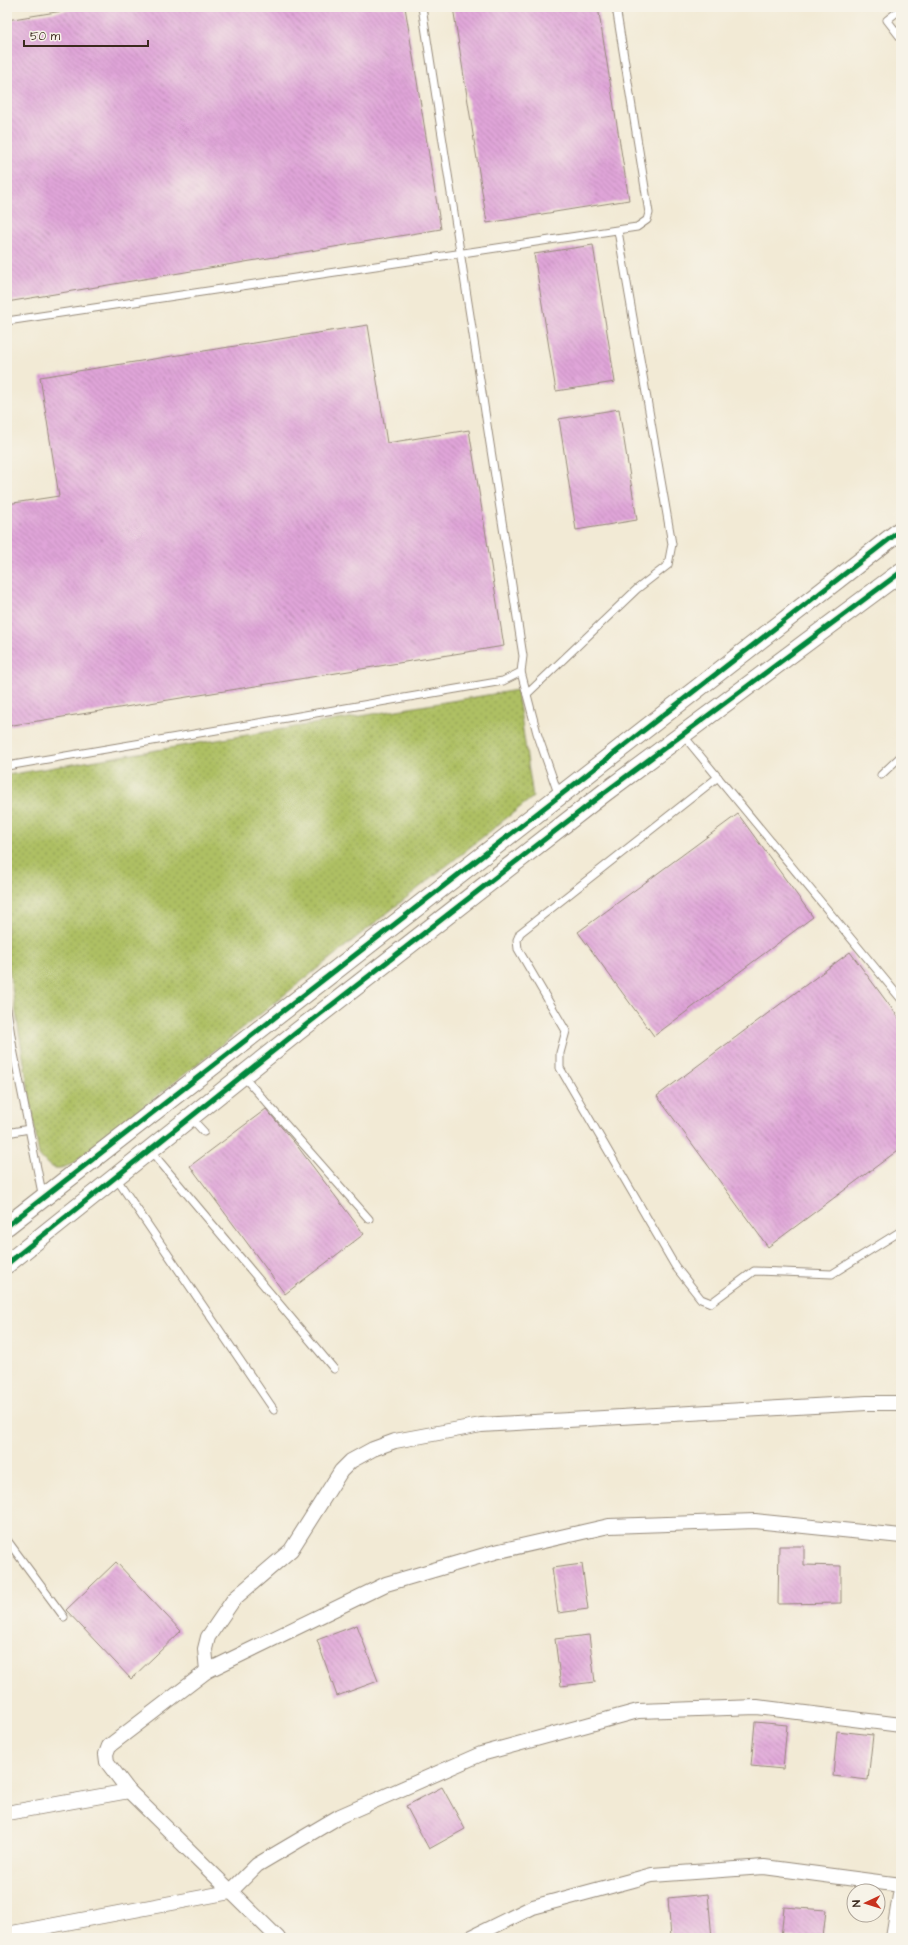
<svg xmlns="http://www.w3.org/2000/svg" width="908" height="1945" font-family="'Architects Daughter',sans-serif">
  <defs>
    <pattern id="park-dots" width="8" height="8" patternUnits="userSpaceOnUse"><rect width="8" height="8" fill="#aec064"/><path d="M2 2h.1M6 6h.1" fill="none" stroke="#8f9c52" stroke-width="1.8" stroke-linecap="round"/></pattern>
    <pattern id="building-back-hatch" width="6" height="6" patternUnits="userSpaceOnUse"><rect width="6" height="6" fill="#e0a5d9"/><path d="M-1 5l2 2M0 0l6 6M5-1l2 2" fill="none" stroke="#b787af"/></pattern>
  </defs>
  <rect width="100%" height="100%" fill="#f7f3e8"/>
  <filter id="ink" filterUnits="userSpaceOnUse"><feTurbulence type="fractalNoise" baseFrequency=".025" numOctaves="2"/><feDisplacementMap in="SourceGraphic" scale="8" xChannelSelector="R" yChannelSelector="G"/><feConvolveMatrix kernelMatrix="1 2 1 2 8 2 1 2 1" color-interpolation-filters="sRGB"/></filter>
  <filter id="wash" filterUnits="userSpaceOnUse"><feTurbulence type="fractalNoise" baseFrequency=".012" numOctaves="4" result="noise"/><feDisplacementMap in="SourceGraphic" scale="16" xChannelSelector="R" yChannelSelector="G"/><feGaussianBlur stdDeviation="0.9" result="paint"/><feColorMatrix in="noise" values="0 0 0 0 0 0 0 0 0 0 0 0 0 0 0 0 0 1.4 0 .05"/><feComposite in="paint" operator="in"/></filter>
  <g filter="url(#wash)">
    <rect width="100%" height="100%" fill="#f2ead5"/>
    <path fill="url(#park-dots)" stroke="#747541" d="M517,690L533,797L72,1164C55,1172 50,1168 39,1155L7,957V775Z"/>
    <g id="blocks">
      <g fill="url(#building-back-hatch)">
        <path d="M87,7H405L441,229L7,302V20Z"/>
        <path d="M453,7H598L629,200L487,223Z"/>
        <path d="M593,245L615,382L556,391L534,254Z"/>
        <path d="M368,325L387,443L469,430L504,646L7,726V504L59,496L40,377Z"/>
        <path d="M619,409L637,520L576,530L559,419Z"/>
        <path d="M738,814L813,917L654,1036L578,932Z"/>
        <path d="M850,952L901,1021V1148L768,1247L657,1096Z"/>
        <path d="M266,1109L298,1147L364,1234L285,1294L190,1166Z"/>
        <path d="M779,1546H804V1565L841,1566V1603L778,1604Z"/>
        <path d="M116,1562L181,1631L131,1679L66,1610Z"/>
        <path d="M582,1564L588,1609L558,1613L552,1568Z"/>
        <path d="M357,1625L378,1681L337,1696L317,1640Z"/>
        <path d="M589,1635L595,1682L561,1686L555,1639Z"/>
        <path d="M755,1722L787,1725L783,1769L751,1766Z"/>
        <path d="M837,1731L873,1735L868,1780L833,1776Z"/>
        <path d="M442,1787L465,1829L429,1849L406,1806Z"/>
        <path d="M708,1894L712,1938H671L668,1898Z"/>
        <path d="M784,1907L826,1910L823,1938H781Z"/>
      </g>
    </g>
  </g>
  <g filter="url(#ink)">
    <use href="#blocks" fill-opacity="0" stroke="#968a7a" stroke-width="1"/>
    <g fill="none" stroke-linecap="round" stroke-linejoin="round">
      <g stroke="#968a7a" stroke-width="9">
        <g id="service">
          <path d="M901,9L887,20L901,38"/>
          <path d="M7,321L637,227L647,220L649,213L616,7"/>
          <path d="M521,672L537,733L559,796"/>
          <path d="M527,694L637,589L668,565L672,544L618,231"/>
          <path d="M683,735L901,999"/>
          <path d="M7,766L503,681L521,672L523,656L422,7"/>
          <path d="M881,775L901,756"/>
          <path d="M718,777L520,933L517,940L518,949L566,1031L560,1053V1068L675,1266L701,1299L711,1303L754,1271L832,1274L901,1231"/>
          <path d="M7,1009L13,1049L43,1198"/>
          <path d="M243,1076L369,1219"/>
          <path d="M191,1118L204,1132"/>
          <path d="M7,1133L29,1129"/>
          <path d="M150,1150L334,1369"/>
          <path d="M116,1178L274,1410"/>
          <path d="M7,1540L64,1617"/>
        </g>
      </g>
      <g stroke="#968a7a" stroke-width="16">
        <g id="minor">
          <path d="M207,1671L205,1649L208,1637L234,1599L291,1550L341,1471L351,1461L373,1449L395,1441L481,1425L867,1403H901"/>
          <path d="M7,1813L129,1791"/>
          <path d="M7,1934L230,1892L257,1865L340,1816L481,1754L638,1711L757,1707L901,1725"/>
          <path d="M278,1938L129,1791L107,1762L106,1754L109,1746L207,1671L386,1584L495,1552L609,1526L755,1521L901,1536"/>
          <path d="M470,1938L533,1907L652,1875L764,1867L901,1885"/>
          <path d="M893,1938L901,1889"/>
        </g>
      </g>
      <g stroke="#968a7a" stroke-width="20">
        <g id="tertiary">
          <path d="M7,1226L901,530"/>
          <path d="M7,1264L297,1032L604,793L901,572"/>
        </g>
      </g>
      <use href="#service" stroke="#fff" stroke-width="7"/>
      <use href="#minor" stroke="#fff" stroke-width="14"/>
      <use href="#tertiary" stroke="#fff" stroke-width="18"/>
      <g stroke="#f7f3e8" stroke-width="8">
        <g id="cycleway">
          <path d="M7,1226L901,530"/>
          <path d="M7,1264L297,1032L604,793L901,572"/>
        </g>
      </g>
      <use href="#cycleway" stroke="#00873e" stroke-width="5"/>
    </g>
  </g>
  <rect width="908" height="1945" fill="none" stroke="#f7f3e8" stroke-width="24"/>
  <g transform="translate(866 1903) rotate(266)"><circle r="19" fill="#f7f3e8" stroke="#aca397"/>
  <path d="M0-3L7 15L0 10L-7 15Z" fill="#c8321e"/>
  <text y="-6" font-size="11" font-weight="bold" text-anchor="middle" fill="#3b2a1e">N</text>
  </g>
  <path d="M24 40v6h124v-6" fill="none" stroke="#3b2a1e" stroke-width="2"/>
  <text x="30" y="40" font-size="12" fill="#3b2a1e" stroke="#f7f3e8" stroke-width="3" paint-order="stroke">50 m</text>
</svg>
